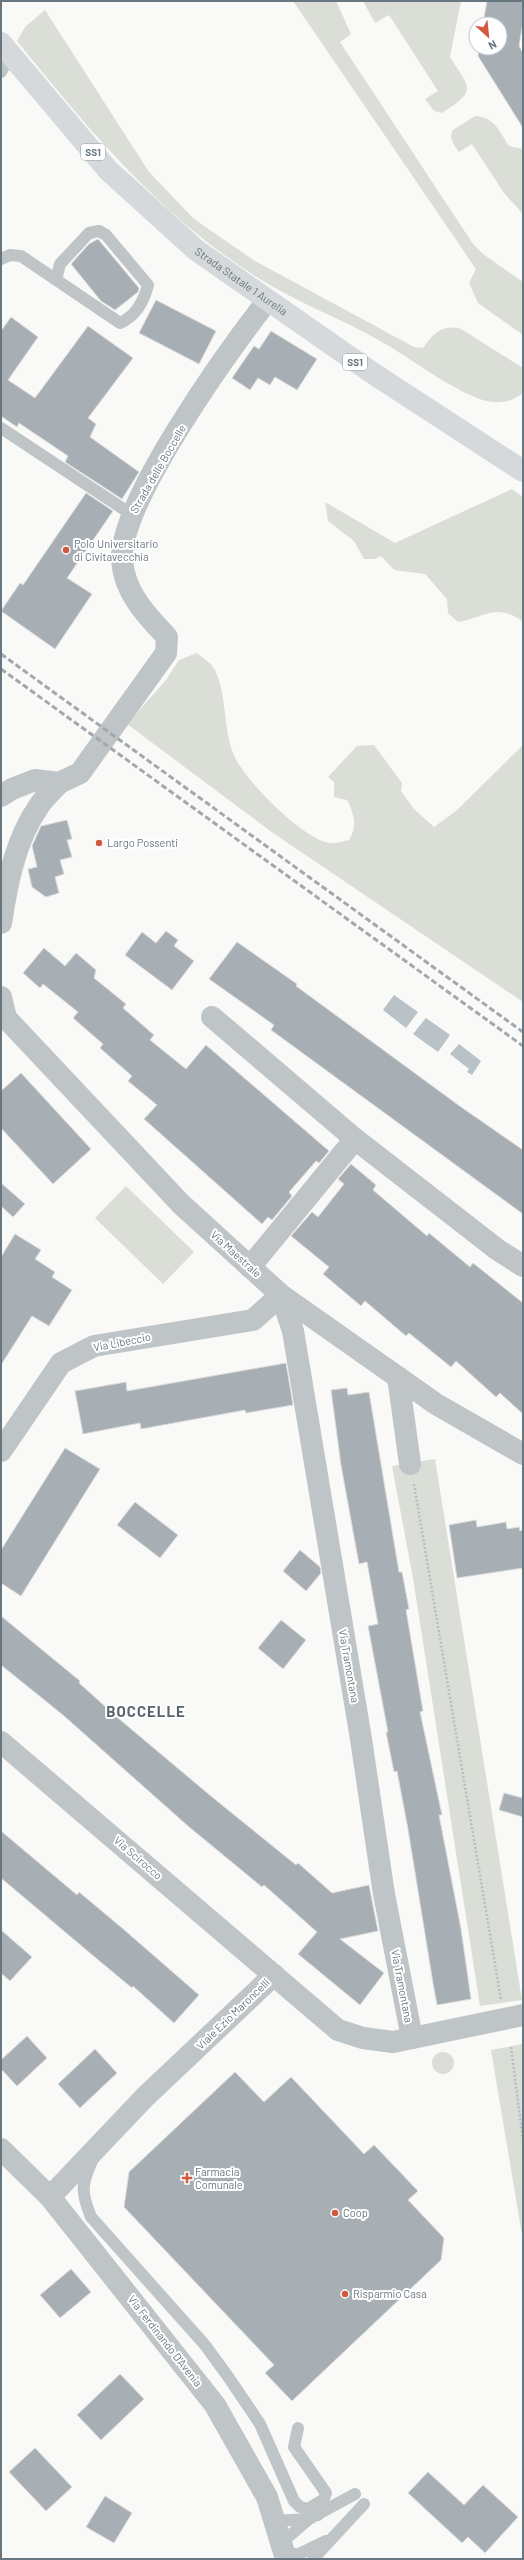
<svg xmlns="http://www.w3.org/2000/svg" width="524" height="2560" font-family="Barlow,sans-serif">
  <rect width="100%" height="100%" fill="#f9f9f8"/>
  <g fill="#daded7">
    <path d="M293,1H336L351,34L340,42L473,244L483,254L523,282V335L478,303L469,283L476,269Z"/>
    <path d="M363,1H461L450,57C470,89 478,90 442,113L434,111L425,99L438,91L389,15L375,23Z"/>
    <path d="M45,10L149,172L194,219L255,261L414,347L423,348C434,333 442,324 461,329L523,368V393C514,400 505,403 493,402C466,400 414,361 389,346C346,320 298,304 255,276C158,214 89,130 17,41L25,27Z"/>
    <path d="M475,116C495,117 499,131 509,146L523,149V214L504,193L472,144L459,152C454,145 448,138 453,130Z"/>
    <path d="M512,489L523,497V622C497,602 485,617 458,622L448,613L447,599L425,574L394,570L381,556L375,559H364L354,541L328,521L325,502L395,543Z"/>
    <path d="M197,653C202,658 212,663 215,670C227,695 223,726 233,753C242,778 304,841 331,843C337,844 344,841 349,840C358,826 354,814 347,800L334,797V782L328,777L357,746L374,745L402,783L401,791L414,809L434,827L456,811L523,745V1002L273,833L127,724L166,680L179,660Z"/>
    <path d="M126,1186L194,1252L163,1284L95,1218Z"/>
    <path d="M435,1459L522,2000L480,2006L413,1578L392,1466Z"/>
    <path d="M523,2044V2241L491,2050Z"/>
    <circle cx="443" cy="2063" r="11"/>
  </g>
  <g fill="#b9c3c7">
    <path d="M394,995L418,1012L406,1028L383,1010Z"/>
    <path d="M426,1018L450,1035L438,1052L413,1034Z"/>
    <path d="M459,1044L481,1061L472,1075L467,1072L469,1069L450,1054Z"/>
  </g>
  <g fill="#a7aeb4" stroke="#dbdbda">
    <path d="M487,1H523V22L519,46L523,53V128L478,56L479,48H500V24H483Z"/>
    <path d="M98,239L139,288L138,292L115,310L101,301L71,264L89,244Z"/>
    <path d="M156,300L216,331L199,364L139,333Z"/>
    <path d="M11,317L38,337L8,380L35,398L88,326L133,358L88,418L96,424L90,437L139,472L122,499L65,462L68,456L19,423L17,427L1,416V331Z"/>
    <path d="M271,331L317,359L297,390L275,377L270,385L258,378L250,390L232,378L254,346L259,349Z"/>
    <path d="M86,493L113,511L67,578L92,594L55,649L1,611L20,583L23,585Z"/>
    <path d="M67,820L72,839L67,840L72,857L60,860L64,874L55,877L59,893L46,897L32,887L28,869L37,867L32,846L41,826Z"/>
    <path d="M166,931L178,940L174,946L194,961L172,990L125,955L142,932L156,943Z"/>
    <path d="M237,942L297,984L296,986L461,1107L523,1150V1214L271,1030L274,1025L209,979Z"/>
    <path d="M44,948L65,966L76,953L96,970L94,978L126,1004L123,1008L154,1035L150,1040L186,1069L206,1045L329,1151L319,1163L316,1161L289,1192L292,1196L272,1220L268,1217L262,1224L144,1119L157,1105L128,1081L132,1076L100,1048L103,1044L73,1018L78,1012L43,984L40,988L23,973Z"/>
    <path d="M21,1073L91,1149L53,1184L1,1128V1091Z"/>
    <path d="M351,1164L376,1185L373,1190L427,1236L429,1233L470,1267L473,1263L523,1303V1414L500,1393L496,1397L456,1361L451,1367L409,1333L406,1336L365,1301L361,1306L323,1274L329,1267L291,1236L312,1212L318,1217L344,1184L338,1179Z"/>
    <path d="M1,1183L25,1204L13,1217L1,1206Z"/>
    <path d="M15,1234L41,1250L35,1259L55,1272L52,1277L72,1290L49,1326L32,1316L1,1365V1257Z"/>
    <path d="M286,1363L293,1405L246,1413L245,1410L141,1429L140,1423L83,1434L75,1391L126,1382L127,1391Z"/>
    <path d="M347,1388L348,1395L369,1392L399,1572H402L409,1609L406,1610L423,1711L420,1712L442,1815H439L461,1929L471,1999L437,2005L433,1983L408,1829L397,1771L394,1772L386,1732H388L368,1626L378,1624L367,1562L359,1564L341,1465L331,1390Z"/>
    <path d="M65,1448L100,1469L21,1596L1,1583V1550Z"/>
    <path d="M135,1502L178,1535L160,1558L117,1525Z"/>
    <path d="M476,1520L477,1527L506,1522L507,1529L519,1527L520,1531L523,1530V1568L457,1578L449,1525Z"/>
    <path d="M300,1550L320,1567L321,1573L306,1591L283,1571Z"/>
    <path d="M1,1616L80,1681L79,1683L118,1718L212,1797L296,1865L298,1863L332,1893L369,1885L378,1931L340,1939L384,1973L360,2005L298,1954L317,1932L264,1885L262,1887L188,1826L63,1715L1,1665Z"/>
    <path d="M281,1620L306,1640L283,1669L258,1648Z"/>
    <path d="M504,1793L523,1798V1817L499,1810Z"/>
    <path d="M1,1831L77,1895L79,1892L122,1928L199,1995L174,2023L133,1986L132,1988L90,1953L1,1878Z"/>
    <path d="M1,1930L32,1957L10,1981L1,1973Z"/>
    <path d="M27,2036L47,2058L17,2086L1,2069V2060Z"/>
    <path d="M95,2049L117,2073L80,2108L58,2084Z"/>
    <path d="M235,2072L264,2102L291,2077L364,2154L374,2145L418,2191L408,2200L444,2238L441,2260L292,2401L265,2373L274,2365L124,2207L129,2172Z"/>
    <path d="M71,2269L91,2292L60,2318L40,2295Z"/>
    <path d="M120,2374L144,2399L101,2440L77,2415Z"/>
    <path d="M35,2448L72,2487L46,2511L9,2472Z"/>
    <path d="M428,2472L464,2505L483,2485L518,2517L485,2553L468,2537L462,2543L408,2493Z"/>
    <path d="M105,2496L132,2513L114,2543L86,2527Z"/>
  </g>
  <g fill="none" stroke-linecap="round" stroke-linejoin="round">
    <g stroke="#babdc0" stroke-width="2.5" stroke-dasharray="2 2" stroke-linecap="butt">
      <path d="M414,1484L501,2000"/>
      <path d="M511,2047L523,2141"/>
    </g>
    <g stroke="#bfc4c7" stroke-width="12">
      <path d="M1,72L11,54"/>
      <path d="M1,259L10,255L21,256L120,323C136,316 144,301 148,285L106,235L99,231L89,233L60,264L56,280"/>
      <path d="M1,428L131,514"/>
      <path d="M92,2161C81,2185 81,2192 91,2217L205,2345L229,2378L260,2424L294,2501L300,2507L308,2509L323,2500"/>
      <path d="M298,2428L294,2447L326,2493L318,2515"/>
      <path d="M274,2521L309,2519"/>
      <path d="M281,2543L309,2519L355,2494"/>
      <path d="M284,2554H299L326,2541"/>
      <path d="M313,2559L364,2504"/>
    </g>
    <g stroke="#bfc4c7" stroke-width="22">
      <path d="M1,796L12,789L35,780L59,783L80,773L166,653L167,637C146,615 124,592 122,560C119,502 229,350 267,301"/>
      <path d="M1,923C7,884 15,840 39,806C44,798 53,790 59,783"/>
      <path d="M1,997L6,1018L181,1204L281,1295L436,1404L523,1454"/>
      <path d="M212,1017L355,1139L498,1250L523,1266"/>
      <path d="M250,1267L355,1139"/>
      <path d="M398,1377L410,1464"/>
      <path d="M1,1451L61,1363L94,1346L253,1320L281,1295L293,1331L361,1739L384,1894L412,2038"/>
      <path d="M1,1742L338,2030L363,2038L393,2042L523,2015"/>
      <path d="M1,2149L50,2197L215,2405L267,2497L286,2559"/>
      <path d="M50,2197L145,2097L274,1975"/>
    </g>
    <path stroke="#d5d9db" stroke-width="22" id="s1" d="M1,43L108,170L196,250L374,374L523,471"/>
    <g stroke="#a2a8ad" stroke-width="3" stroke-dasharray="6 3" stroke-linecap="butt">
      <path d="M1,654L523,1032"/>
      <path d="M1,669L523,1046"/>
    </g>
  </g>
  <g fill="#d15940" stroke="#fff" stroke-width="1.5">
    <circle cx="66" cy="550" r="4"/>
    <circle cx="99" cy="843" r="4"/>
    <path d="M185 2172h4v4h4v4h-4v4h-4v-4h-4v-4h4z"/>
    <circle cx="335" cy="2213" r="4"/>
    <circle cx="345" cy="2294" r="4"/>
  </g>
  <g text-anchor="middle" stroke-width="4" stroke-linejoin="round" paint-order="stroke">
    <g fill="#fff" stroke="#959fa5" stroke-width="1">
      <rect x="81" y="144" width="24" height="16" rx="3"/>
      <rect x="343" y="354" width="24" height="16" rx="3"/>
    </g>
    <g font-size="10" font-weight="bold" fill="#67767f">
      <text x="93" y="156">SS1</text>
      <text x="355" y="366">SS1</text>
    </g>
    <g font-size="11" fill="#67767f" stroke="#fff">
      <text dy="4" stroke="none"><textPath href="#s1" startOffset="340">Strada Statale 1 Aurelia</textPath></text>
      <text transform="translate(158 469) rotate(-60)" y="4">Strada delle Boccelle</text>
      <text transform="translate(236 1254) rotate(42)" y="4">Via Maestrale</text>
      <text transform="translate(122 1342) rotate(-11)" y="4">Via Libeccio</text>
      <text transform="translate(349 1666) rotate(80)" y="4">Via Tramontana</text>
      <text transform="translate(138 1858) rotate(41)" y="4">Via Scirocco</text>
      <text transform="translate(402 1986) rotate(79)" y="4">Via Tramontana</text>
      <text transform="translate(233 2014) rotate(-44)" y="4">Viale Ezio Maroncelli</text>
      <text transform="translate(165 2341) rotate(52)" y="4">Via Ferdinando D'Avenia</text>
    </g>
    <g font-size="11" fill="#67767f" stroke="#fff" text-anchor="start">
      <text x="74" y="548">Polo Universitario<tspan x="74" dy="13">di Civitavecchia</tspan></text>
      <text x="107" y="847">Largo Possenti</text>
      <text x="195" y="2176">Farmacia<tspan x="195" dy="13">Comunale</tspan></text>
      <text x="343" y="2217">Coop</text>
      <text x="353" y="2298">Risparmio Casa</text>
    </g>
    <g font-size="15" font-weight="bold" letter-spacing="1" fill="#59646b" stroke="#fff">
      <text x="146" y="1717">BOCCELLE</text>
    </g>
  </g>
  <rect width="524" height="2560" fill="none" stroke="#67767f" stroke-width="4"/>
  <g transform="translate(488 36) rotate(153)"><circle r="19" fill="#ffffff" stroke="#c2c8cc"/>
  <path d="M0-3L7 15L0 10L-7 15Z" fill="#d15940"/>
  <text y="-6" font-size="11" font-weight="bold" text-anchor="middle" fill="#67767f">N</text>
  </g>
</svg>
